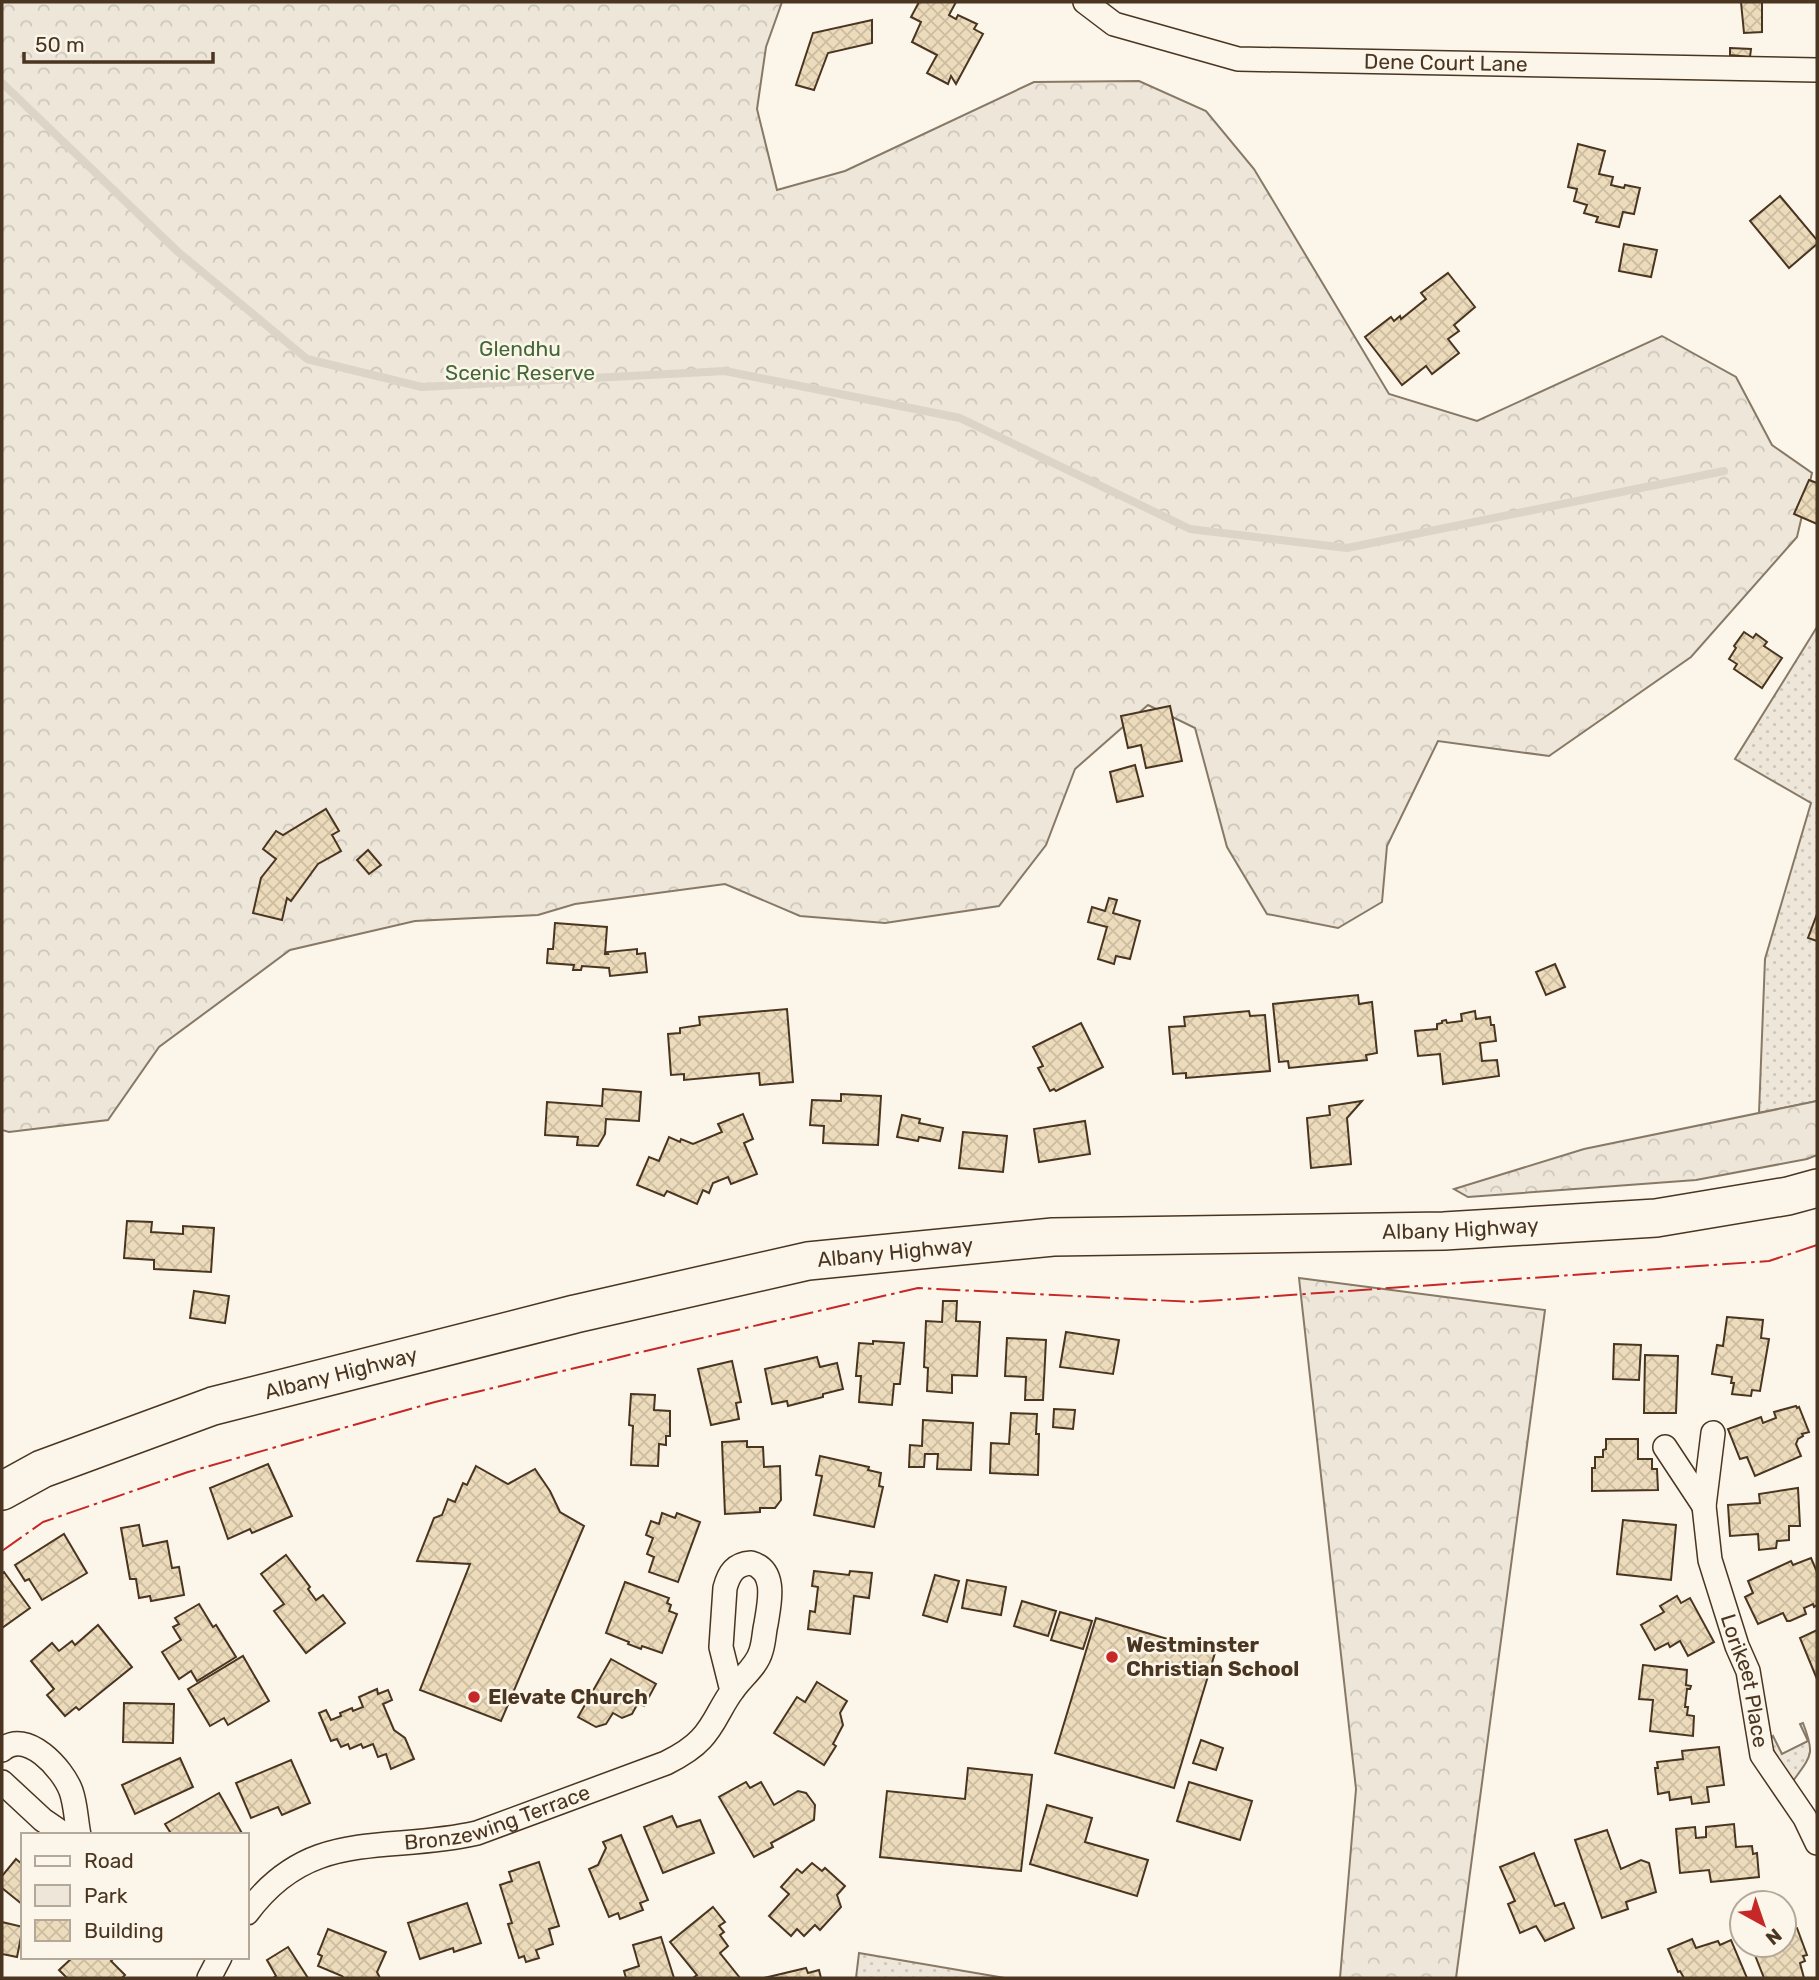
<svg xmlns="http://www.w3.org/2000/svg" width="1819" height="1980" font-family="Rubik,sans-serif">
  <defs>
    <pattern id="green-dots" width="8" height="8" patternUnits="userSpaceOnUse" patternTransform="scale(1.75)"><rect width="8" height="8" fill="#ede6d9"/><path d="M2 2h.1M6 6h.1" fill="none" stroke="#cdc6ba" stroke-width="1.8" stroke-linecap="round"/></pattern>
    <pattern id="forest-crowns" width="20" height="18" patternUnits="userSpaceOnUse" patternTransform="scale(1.75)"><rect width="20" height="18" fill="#ede6d9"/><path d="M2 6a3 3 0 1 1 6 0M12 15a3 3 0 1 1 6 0" fill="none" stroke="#cdc6ba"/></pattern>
    <pattern id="building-cross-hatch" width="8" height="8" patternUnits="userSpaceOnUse" patternTransform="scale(1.75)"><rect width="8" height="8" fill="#ecdcbc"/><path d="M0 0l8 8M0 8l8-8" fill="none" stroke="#ccbda1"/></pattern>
  </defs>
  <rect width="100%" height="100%" fill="#fbf6e9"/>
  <g fill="url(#green-dots)" stroke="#887966" stroke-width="2">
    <path d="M1817,627V1101L1759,1113L1765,959L1811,803L1735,759Z"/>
    <path d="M1803,1723C1815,1754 1812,1755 1793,1781L1777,1758L1769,1740L1773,1736L1782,1754L1808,1741L1800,1724Z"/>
    <path d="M859,1953L1005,1978H856Z"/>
  </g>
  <g fill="url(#forest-crowns)" stroke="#887966" stroke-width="2">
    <path d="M2,2H782L766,47L757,109L777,190L845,171L1034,82L1139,81L1206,111L1254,169L1389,394L1477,421L1662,336L1736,377L1772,445L1812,473L1797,537L1691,657L1549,756L1438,741L1387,846L1382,902L1338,928L1267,914L1227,847L1195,728L1148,705L1075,769L1046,845L999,906L885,923L800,916L725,884L575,904L538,915L415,921L290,950L159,1047L108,1120L9,1132L2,1130Z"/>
    <path d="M1817,1101V1155L1807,1159L1696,1180L1468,1197L1454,1189L1584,1149Z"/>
    <path d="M1299,1278L1545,1310L1456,1978H1340L1356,1789Z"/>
  </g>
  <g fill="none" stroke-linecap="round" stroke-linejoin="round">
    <path stroke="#dcd4c6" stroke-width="8" d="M2,83L177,251L307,359L422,387L725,371L960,418L1190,529L1347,548L1724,471"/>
  </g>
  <g fill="url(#building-cross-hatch)" stroke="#4a3520" stroke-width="2">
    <path d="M919,2H956L949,15L956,19L958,15L977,24L974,29L983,34L956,84L951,76L948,84L927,73L937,55L912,42L921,22L911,17Z"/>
    <path d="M1741,2H1762V32L1744,33Z"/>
    <path d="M872,20V43L828,53L814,90L796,85L813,33Z"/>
    <path d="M1730,48L1751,49L1750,57L1730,55Z"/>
    <path d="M1578,144L1605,151L1599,174L1613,177L1611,185L1624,188L1625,185L1640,188L1634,214L1623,212L1619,227L1596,222L1598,217L1584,213L1587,205L1574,201L1577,189L1568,187Z"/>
    <path d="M1780,196L1817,240V244L1789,268L1750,221Z"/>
    <path d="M1624,244L1657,250L1651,277L1619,271Z"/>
    <path d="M1448,273L1475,307L1454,325L1459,331L1448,339L1459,353L1432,374L1426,366L1402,385L1365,337L1391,317L1394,321L1400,316L1401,319L1426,299L1421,293Z"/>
    <path d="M1809,480L1817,483V524L1794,514Z"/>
    <path d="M1744,632L1753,638L1756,634L1767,642L1764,646L1782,658L1762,688L1734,669L1737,664L1729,659L1736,648L1734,646Z"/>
    <path d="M1170,706L1182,761L1146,768L1141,745L1128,748L1121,716Z"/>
    <path d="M1135,765L1143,796L1117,802L1110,772Z"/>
    <path d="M326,809L339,831L332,835L341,851L318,864L291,901L287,898L282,920L253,913L261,878L276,859L263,849L276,831L283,835Z"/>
    <path d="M368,850L381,865L369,874L357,860Z"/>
    <path d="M1109,898L1117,900L1113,913L1140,921L1130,959L1116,956L1114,964L1098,959L1107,927L1088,922L1092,907L1105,911Z"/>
    <path d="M1817,914V941L1808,938Z"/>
    <path d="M555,923L607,927L605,954H608L607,952L637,949V954L645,953L647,972L610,976L609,968L582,966L581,970H573L574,965L547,963L548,949H553Z"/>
    <path d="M1555,964L1565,987L1546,995L1536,972Z"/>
    <path d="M1358,995L1359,1004L1372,1002L1377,1053L1366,1055L1367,1060L1289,1068L1288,1061L1279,1062L1273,1004Z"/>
    <path d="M787,1009L793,1082L760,1085L759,1073L684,1080V1074L671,1075L668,1034L680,1033V1028L700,1025L699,1017Z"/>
    <path d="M1249,1011L1250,1016L1265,1015L1270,1071L1186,1078V1073L1173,1074L1169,1027L1185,1026L1184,1017Z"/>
    <path d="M1475,1011L1476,1019L1490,1017L1491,1025H1494L1496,1041L1480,1043L1482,1061L1497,1060L1499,1076L1443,1084L1440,1054L1418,1056L1415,1031L1437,1029V1024L1442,1023V1021L1446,1020L1447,1023L1462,1021L1461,1014Z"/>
    <path d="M1081,1023L1103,1067L1056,1091L1054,1089L1050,1091L1038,1068L1043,1066L1033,1047Z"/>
    <path d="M603,1089L641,1092L639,1121L606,1119L605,1134L598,1146L577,1145L578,1137L545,1135L547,1102L602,1106Z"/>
    <path d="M841,1094L881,1096L878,1145L823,1143L824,1126L810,1125L812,1100L841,1101Z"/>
    <path d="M1362,1101L1347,1118L1351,1164L1311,1168L1307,1118L1330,1115L1329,1106Z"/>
    <path d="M743,1114L753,1139L744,1143L757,1174L731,1184L728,1177L713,1183L709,1193L703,1190L697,1204L667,1191L664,1196L637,1185L649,1157L659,1161L669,1137L680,1142L681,1139L693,1144L722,1132L718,1124Z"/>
    <path d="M902,1115L920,1119L919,1123L943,1128L940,1141L919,1137L918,1141L897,1137Z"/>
    <path d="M1085,1121L1090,1154L1039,1162L1034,1129Z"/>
    <path d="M963,1132L1007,1136L1003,1172L959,1168Z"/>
    <path d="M127,1221L152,1222L151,1232L183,1234V1226L214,1228L211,1272L154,1269V1260L124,1258Z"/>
    <path d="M194,1291L229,1296L225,1323L190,1318Z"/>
    <path d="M943,1301H957L956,1321L980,1322L977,1376L952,1375V1393L927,1391L928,1368L924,1367L926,1321L942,1322Z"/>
    <path d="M1727,1317L1763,1320L1761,1338L1769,1339L1760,1391L1752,1390L1751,1396L1732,1394L1734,1383H1731L1732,1377L1712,1374L1717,1345L1723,1346Z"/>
    <path d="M1066,1332L1119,1340L1113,1374L1060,1367Z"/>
    <path d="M1007,1338L1046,1340L1043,1400H1025L1026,1377L1005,1376Z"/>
    <path d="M873,1341L904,1343L900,1384H894L892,1405L859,1402L861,1376H856L859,1343L873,1344Z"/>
    <path d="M1614,1344L1641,1345L1639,1380L1613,1379Z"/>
    <path d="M1645,1355L1678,1356L1676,1413H1644Z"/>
    <path d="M817,1357L820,1367L837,1363L843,1389L823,1394V1397L788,1406L787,1401L772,1404L765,1369Z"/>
    <path d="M732,1361L741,1402L736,1403L739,1419L711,1425L698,1369Z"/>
    <path d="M631,1394L655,1395L654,1410L670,1411V1436H666V1445L659,1444L658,1466L631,1465L633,1426L629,1425Z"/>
    <path d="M1796,1406L1797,1408L1799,1407L1809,1432L1802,1434L1803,1436L1798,1439L1796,1444L1801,1456L1755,1476L1747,1457L1740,1459L1728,1429L1761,1417L1763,1423L1776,1418L1774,1412Z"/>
    <path d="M1054,1409L1075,1410L1073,1429L1053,1427Z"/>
    <path d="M1011,1413L1037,1414L1036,1434H1039L1038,1475L990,1473L991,1443L1009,1444Z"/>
    <path d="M923,1420L973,1423L971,1470L937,1469L938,1454H925L924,1467H909L910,1445L922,1446Z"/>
    <path d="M1606,1439H1638V1459H1652V1469H1657L1658,1490L1592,1491V1468H1595V1457H1603V1450L1606,1449Z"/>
    <path d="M747,1441V1447H763L764,1467L780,1466L781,1500L775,1508H760V1512L725,1514L722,1442Z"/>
    <path d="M820,1456L869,1467L868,1470L881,1473L879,1486L883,1487L874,1527L814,1515L822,1476L816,1475Z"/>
    <path d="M268,1464L292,1516L252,1533L250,1529L228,1539L210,1488Z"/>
    <path d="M476,1466L508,1484L535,1469L550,1491L560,1512L584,1526L501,1721L420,1690L470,1564L417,1561L434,1518L442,1515L448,1499L455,1502L463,1483L467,1485Z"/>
    <path d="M1798,1488L1800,1526H1789V1540L1777,1541L1776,1548L1759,1550L1758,1534L1730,1536L1728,1505L1760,1503L1759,1494Z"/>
    <path d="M662,1513L675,1518L677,1513L700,1522L678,1582L649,1572L654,1557L647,1554L653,1538L646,1535L651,1521L659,1524Z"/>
    <path d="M1623,1520L1676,1525L1671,1580L1617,1574Z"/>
    <path d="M139,1525L143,1546L167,1541L172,1568L179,1567L184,1595L151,1601L150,1596L139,1598L136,1579H130L121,1528Z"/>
    <path d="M64,1534L87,1573L42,1600L29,1579L25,1581L15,1565Z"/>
    <path d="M286,1555L310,1587L308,1589L316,1600L323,1595L345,1623L306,1653L274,1611L284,1604L261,1574Z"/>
    <path d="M1811,1558L1817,1572V1605L1814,1607L1813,1604L1804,1608L1806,1614L1790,1621H1787L1783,1613L1758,1624L1745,1597L1753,1593L1748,1581L1791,1561L1793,1565Z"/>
    <path d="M814,1571L849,1575L850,1571L872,1573L869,1598L854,1596L850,1634L808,1629L810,1611L815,1612L818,1587L812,1586Z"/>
    <path d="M4,1572L30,1608L2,1628V1574Z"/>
    <path d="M935,1575L959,1581L947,1622L923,1615Z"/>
    <path d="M967,1580L1006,1587L1001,1615L962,1608Z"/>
    <path d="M625,1582L669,1598L667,1603L671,1605L669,1611L677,1614L662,1653L642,1646L641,1649L628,1644L629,1642L606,1633Z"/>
    <path d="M1677,1596L1681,1603L1690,1598L1714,1642L1688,1656L1680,1641L1670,1647L1668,1643L1655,1650L1641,1625L1664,1612L1660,1606Z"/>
    <path d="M1022,1601L1056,1611L1048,1636L1014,1626Z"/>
    <path d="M199,1604L213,1627L216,1625L236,1657L197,1681L191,1671L179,1679L162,1652L181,1640L173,1627L179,1624L175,1618Z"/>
    <path d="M1060,1612L1092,1621L1083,1649L1051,1640Z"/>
    <path d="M1096,1618L1215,1653L1174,1788L1055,1753Z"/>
    <path d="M98,1625L132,1667L79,1710L76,1707L65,1716L47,1695L54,1689L31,1661L52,1643L59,1651L72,1641L75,1645Z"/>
    <path d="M1817,1630V1679L1800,1638Z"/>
    <path d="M243,1656L269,1701L228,1725L224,1718L210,1726L188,1689Z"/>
    <path d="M611,1659L656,1684L644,1706L638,1703L632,1714L622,1718L613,1713L606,1724L596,1727L578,1717Z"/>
    <path d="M1643,1665L1687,1670L1686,1685L1691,1686L1690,1689H1687L1685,1707H1688L1687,1715L1694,1716L1693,1736L1650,1731L1653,1700L1639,1699Z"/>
    <path d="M817,1682L847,1701L840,1713L843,1725L833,1744L836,1746L824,1765L774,1733L797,1697L805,1702Z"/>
    <path d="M377,1689L378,1694L388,1690L392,1700L383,1704L394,1730L405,1738L414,1759L391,1769L386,1754L378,1757L373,1744L363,1748L361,1744L350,1749L348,1744L341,1747L337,1739L331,1741L319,1713L326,1710L331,1720L341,1716L340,1713L352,1708L353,1711L363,1707L359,1697Z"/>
    <path d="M124,1703L174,1704L173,1743L123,1742Z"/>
    <path d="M1201,1740L1223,1748L1216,1770L1193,1763Z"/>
    <path d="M1719,1747L1724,1785L1707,1787L1709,1802L1692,1804L1691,1797L1670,1800L1669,1792L1658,1794L1655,1768H1658L1657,1762L1683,1759L1682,1751Z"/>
    <path d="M180,1758L193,1787L135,1814L122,1785Z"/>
    <path d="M291,1760L310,1803L282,1815L278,1807L251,1818L236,1783Z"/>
    <path d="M968,1768L1032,1775L1021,1871L880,1857L887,1791L965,1799Z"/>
    <path d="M746,1782L750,1788L761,1782L774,1805L798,1791L806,1793L815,1805L814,1820L771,1843L773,1847L754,1857L719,1797Z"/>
    <path d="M1189,1782L1252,1801L1240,1840L1177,1821Z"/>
    <path d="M219,1793L243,1835H172L165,1824Z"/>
    <path d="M1047,1805L1092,1818L1085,1842L1148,1860L1137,1896L1030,1864Z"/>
    <path d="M672,1816L677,1827L700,1820L714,1853L663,1873L644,1827Z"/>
    <path d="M1734,1824L1736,1847L1752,1846L1753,1854L1757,1853L1759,1877L1711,1882L1709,1870L1680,1873L1676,1829L1695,1827L1696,1838L1706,1837V1827Z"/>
    <path d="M1607,1830L1621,1869L1641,1860L1649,1863L1656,1892L1626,1902L1628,1909L1602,1918L1575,1840Z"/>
    <path d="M621,1835L648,1900L640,1903L643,1910L620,1919L618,1913L609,1917L589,1869L598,1865L606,1848L603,1842Z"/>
    <path d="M1534,1853L1555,1906L1564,1903L1574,1928L1545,1941L1536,1926L1520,1933L1508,1904L1515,1901L1500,1867Z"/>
    <path d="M16,1859L23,1865V1905L2,1888V1876Z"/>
    <path d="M539,1862L559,1926L549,1929L553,1944L536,1950L539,1958L526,1962L524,1956L519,1958L508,1924L512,1923L500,1885L512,1881L509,1872Z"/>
    <path d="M812,1863L822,1871L825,1868L845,1886L837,1895L841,1907L820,1930L815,1925L804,1936L797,1929L791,1936L769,1916L789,1894L781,1887L797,1869L802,1873Z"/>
    <path d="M467,1903L481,1943L454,1952L453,1948L420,1959L408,1923Z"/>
    <path d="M713,1907L725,1922L719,1926L724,1932L720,1935L728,1946L720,1953L740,1978H693L697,1975L670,1942Z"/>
    <path d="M1784,1908L1791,1929L1797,1928L1807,1955L1803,1956L1805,1961L1800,1963L1804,1978H1764L1751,1945H1784Z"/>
    <path d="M2,1922L23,1927L17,1957L2,1954Z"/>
    <path d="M328,1929L386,1952L377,1972L380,1978H344L342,1976L318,1966L322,1956L318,1954Z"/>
    <path d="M661,1937L674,1978H626L624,1971L639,1966L633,1945Z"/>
    <path d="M1692,1939L1696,1948L1718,1941L1720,1945L1731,1940L1747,1978H1684L1680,1971L1678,1972L1668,1949Z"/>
    <path d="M288,1947L308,1978H273L276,1976L267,1960Z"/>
    <path d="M73,1957H115L111,1961L125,1975L122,1978H67L59,1970Z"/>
    <path d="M806,1968L808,1973L819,1970L821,1978H764Z"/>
  </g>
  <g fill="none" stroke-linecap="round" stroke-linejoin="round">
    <g stroke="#4a3520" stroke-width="26">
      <g id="minor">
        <path id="s1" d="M1085,2L1114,24L1238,59L1817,70"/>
        <path id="s2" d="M1713,1433L1704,1506L1710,1560L1737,1646L1748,1671L1762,1755L1805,1818L1817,1843"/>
        <path d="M1665,1447L1704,1506"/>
        <path d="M2,1750C26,1728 63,1769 71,1791C76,1805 76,1821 79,1835"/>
        <path d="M2,1782L43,1820L65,1835"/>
        <path id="s3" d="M247,1913C311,1826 386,1854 477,1833L666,1763C678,1757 691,1750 701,1739C715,1725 721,1705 733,1690C742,1677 757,1666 761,1651C764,1642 764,1632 766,1624C769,1604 778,1571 751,1563C735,1564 729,1573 725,1588L721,1647L732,1691"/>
        <path d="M209,1978L220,1957"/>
      </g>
    </g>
    <g stroke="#4a3520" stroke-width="40">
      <g id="primary">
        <path id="s4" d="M2,1491L42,1469L213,1406L575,1314L808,1261L1053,1237L1444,1231L1656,1218L1788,1196L1817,1188"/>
      </g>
    </g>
    <use href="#minor" stroke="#fbf6e9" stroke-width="23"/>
    <use href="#primary" stroke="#fbf6e9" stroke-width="37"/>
    <path stroke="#c62828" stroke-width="2" stroke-dasharray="24 5 3.5 5" stroke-linecap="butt" d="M2,1551L43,1522L188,1472L435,1402L637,1353L918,1288L1193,1302L1769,1261L1817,1245"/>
  </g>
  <g fill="#c62828" stroke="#fbf6e9" stroke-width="2.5">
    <circle cx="1112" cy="1657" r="7"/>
    <circle cx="474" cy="1697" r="7"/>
  </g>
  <g text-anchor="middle" stroke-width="5" stroke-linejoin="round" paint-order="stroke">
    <g font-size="21" fill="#4a3520" stroke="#fbf6e9">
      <text dy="7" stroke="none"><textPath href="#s1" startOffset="373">Dene Court Lane</textPath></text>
      <text dy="7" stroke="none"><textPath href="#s4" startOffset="1494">Albany Highway</textPath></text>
      <text dy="7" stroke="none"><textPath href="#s4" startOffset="928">Albany Highway</textPath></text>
      <text dy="7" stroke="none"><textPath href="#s4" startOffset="360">Albany Highway</textPath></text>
      <text dy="7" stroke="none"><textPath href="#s2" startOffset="254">Lorikeet Place</textPath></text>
      <text dy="7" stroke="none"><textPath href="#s3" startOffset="276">Bronzewing Terrace</textPath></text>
    </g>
    <g font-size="21" fill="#436837" stroke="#fbf6e9">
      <text x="520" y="356">Glendhu<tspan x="520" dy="24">Scenic Reserve</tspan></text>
    </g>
    <g font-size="21" font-weight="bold" fill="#4a3520" stroke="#fbf6e9" text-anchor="start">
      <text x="1126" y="1652">Westminster<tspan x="1126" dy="24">Christian School</tspan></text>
      <text x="488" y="1704">Elevate Church</text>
    </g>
  </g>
  <rect width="1819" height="1980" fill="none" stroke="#4a3520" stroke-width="7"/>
  <rect x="21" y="1833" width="228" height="126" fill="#fbf6e9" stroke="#b4a999" stroke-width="2"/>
  <rect x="35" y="1856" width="35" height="10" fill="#fbf6e9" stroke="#b4a999" stroke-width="2"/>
  <text x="84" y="1868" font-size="21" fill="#4a3520">Road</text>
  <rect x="35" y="1885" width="35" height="21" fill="#ede6d9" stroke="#b4a999" stroke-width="2"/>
  <text x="84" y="1903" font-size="21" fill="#4a3520">Park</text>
  <rect x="35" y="1920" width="35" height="21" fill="url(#building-cross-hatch)" stroke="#b4a999" stroke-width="2"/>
  <text x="84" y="1938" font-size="21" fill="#4a3520">Building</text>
  <g transform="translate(1763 1924) rotate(140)"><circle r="33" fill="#fbf6e9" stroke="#b4a999" stroke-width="2"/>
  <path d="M0-5L12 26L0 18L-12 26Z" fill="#c62828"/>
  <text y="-10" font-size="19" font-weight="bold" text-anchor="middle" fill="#4a3520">N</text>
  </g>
  <path d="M24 52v10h189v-10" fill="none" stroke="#4a3520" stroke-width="3.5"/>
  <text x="35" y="52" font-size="21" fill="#4a3520" stroke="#fbf6e9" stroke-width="5" paint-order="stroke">50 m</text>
</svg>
